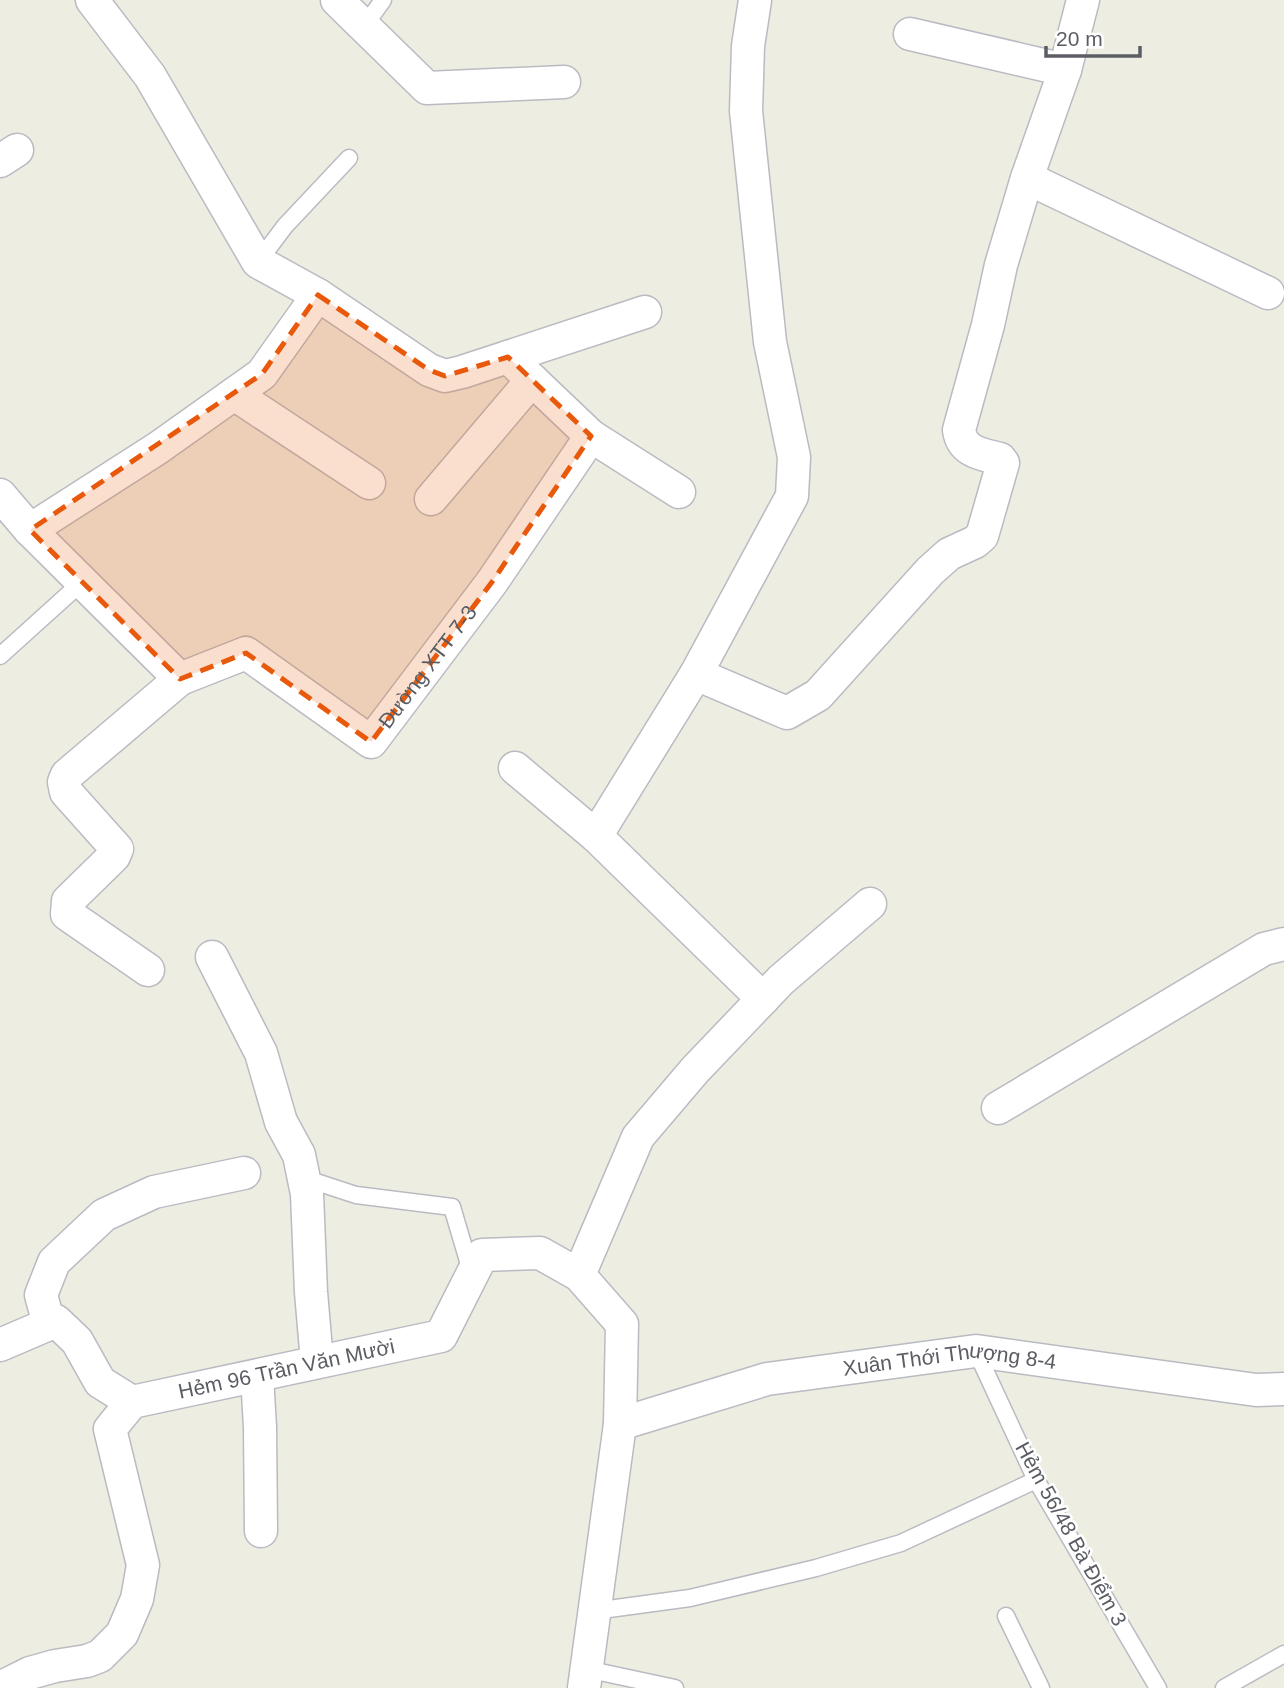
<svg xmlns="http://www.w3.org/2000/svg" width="1284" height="1688" font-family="Arial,sans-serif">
  <rect width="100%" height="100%" fill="#eeede2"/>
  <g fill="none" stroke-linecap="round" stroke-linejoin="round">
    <g stroke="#babbc2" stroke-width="19">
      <g id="service">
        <path d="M365,25L383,0"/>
        <path d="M258,262L285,226L349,158"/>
        <path d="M0,656L82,582"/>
        <path d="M304,1178L356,1195L452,1207L471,1271"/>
        <path d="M976,1351L1036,1480L1158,1688"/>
        <path d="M594,1611L690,1598L816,1568L901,1543L1036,1480"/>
        <path d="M1006,1616L1041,1688"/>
        <path d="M586,1669L675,1688"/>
        <path d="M1224,1688L1284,1654"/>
      </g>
    </g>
    <g stroke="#babbc2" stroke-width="35">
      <g id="minor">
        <path d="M92,0L150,76L258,262L318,295L429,370L445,376L462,372L645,312"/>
        <path d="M337,0L427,88L564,82"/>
        <path d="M755,0L748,46L746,111L770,342L794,457L792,496L696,674L596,836L763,999"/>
        <path d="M910,34L1065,70"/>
        <path d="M0,161L17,150"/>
        <path d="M1027,178L1268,293"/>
        <path d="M508,357L591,436L679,492"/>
        <path d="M234,394L369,483"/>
        <path id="s1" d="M0,495L30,530L180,679L246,653L371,742L492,582L591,436"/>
        <path d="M431,499L532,380"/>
        <path d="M30,530L158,448L262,374L318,295"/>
        <path d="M696,674L787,713L818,695L930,571L949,554L975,542L982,536L1003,463L1000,459C981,454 962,452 959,430L988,325L1001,265L1027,178L1065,70L1083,0"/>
        <path d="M515,768L596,836"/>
        <path d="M212,957L261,1053L281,1122L299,1155L307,1194L311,1292L317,1362"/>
        <path d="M148,970L67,914L68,901L114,856L117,849L66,792L64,782L67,775L180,679"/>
        <path d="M998,1108L1264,949L1284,944"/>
        <path d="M579,1275L638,1137L695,1070L781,980L870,904"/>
        <path d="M49,1324L41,1295L54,1262L104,1215L154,1192L244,1173"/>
        <path d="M0,1345L56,1321L77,1341L100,1382L132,1402"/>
        <path d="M257,1376L260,1427L261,1531"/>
        <path id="s2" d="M132,1402L441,1336L482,1255L540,1253L579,1275L622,1324L620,1424L584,1688"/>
        <path id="s3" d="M620,1424L767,1379L976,1351L1256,1390L1284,1389"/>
        <path d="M0,1688L30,1673L55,1666L87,1661L100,1656L122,1634L137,1599L143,1565L110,1429L132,1402"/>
      </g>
    </g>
    <use href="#service" stroke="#fff" stroke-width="16"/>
    <use href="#minor" stroke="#fff" stroke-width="32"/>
  </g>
  <path fill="#e8590c" fill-opacity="0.2" stroke="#e8590c" stroke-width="5" stroke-dasharray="14 9" stroke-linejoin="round" d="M318,295L429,370L445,376L508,357L591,436L492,582L371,742L246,653L180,679L30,530L262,374Z"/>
  <g text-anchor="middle" stroke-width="5" stroke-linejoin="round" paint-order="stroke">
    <g font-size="21" fill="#5b5d64" stroke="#fff">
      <text dy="7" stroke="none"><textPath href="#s1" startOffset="576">Đường XTT 7-3</textPath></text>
      <text dy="7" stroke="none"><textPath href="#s3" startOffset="338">Xuân Thới Thượng 8-4</textPath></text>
      <text dy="7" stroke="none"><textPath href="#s2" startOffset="158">Hẻm 96 Trần Văn Mười</textPath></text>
      <text transform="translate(1071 1534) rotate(61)" y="7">Hẻm 56/48 Bà Điểm 3</text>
    </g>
  </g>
  <path d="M1046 46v10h94v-10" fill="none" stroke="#5b5d64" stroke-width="3.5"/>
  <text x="1056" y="46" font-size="21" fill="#5b5d64" stroke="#ffffff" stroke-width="5" paint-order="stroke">20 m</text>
</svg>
